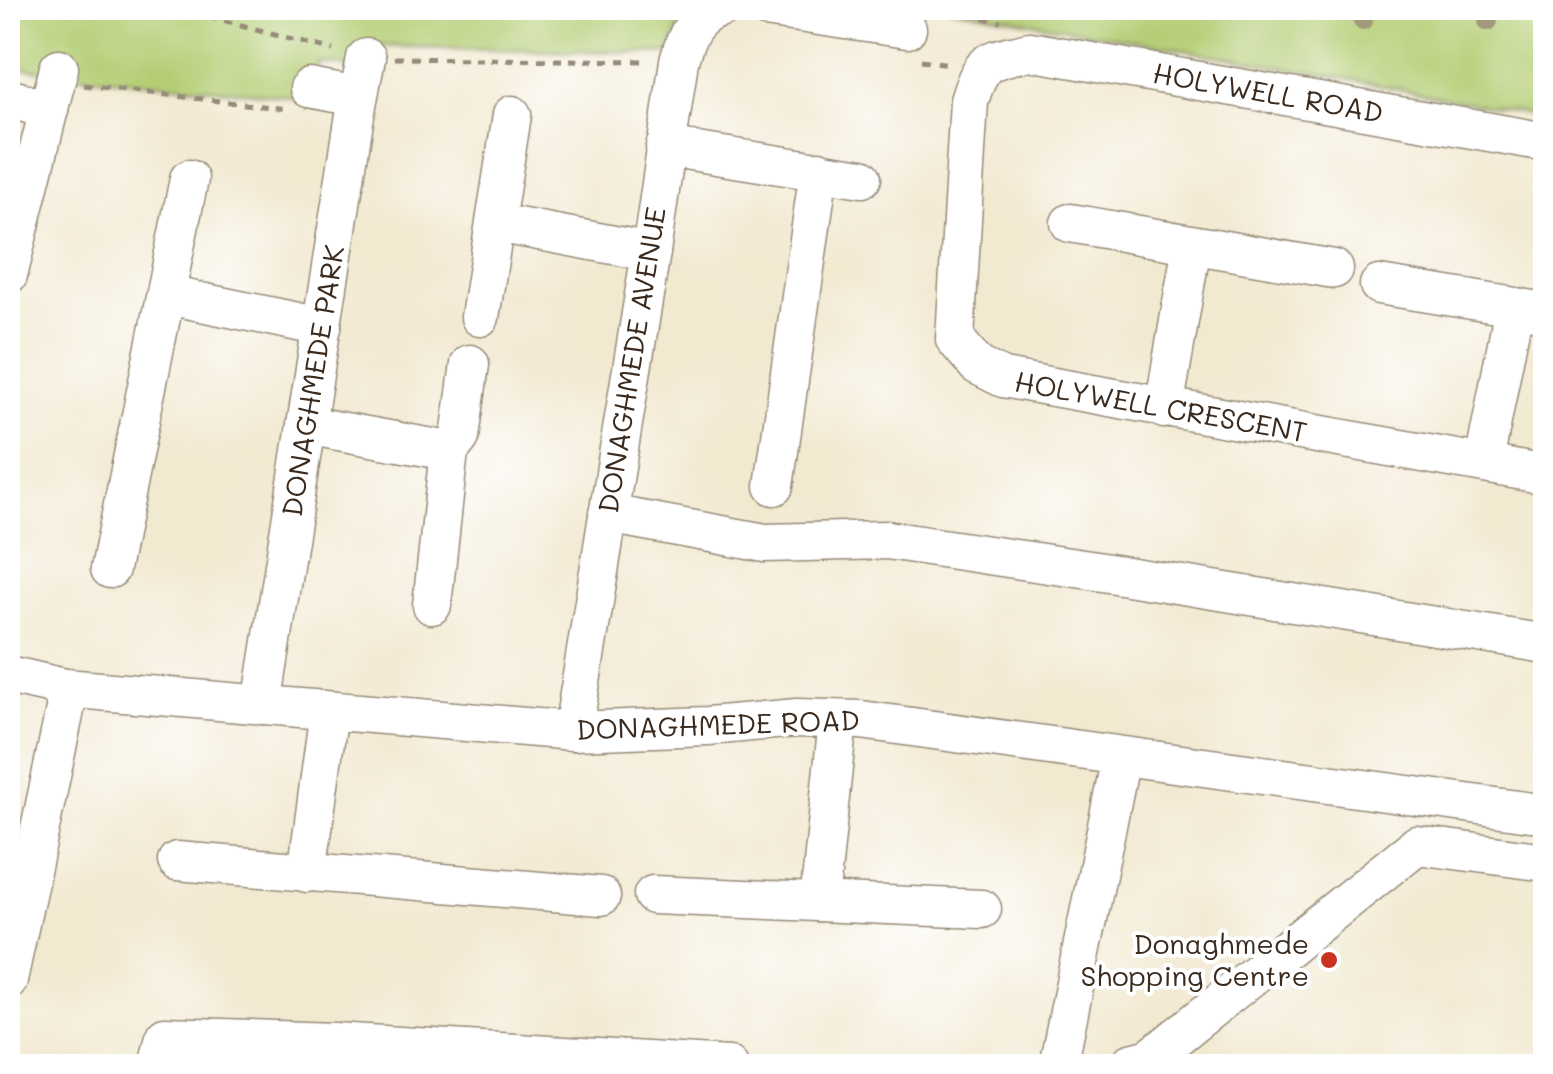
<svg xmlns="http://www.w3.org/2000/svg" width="1553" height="1074" font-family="Mali,sans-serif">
  <rect width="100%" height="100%" fill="#fff"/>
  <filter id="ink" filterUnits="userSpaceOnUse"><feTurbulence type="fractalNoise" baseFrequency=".01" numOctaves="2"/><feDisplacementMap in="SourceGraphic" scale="20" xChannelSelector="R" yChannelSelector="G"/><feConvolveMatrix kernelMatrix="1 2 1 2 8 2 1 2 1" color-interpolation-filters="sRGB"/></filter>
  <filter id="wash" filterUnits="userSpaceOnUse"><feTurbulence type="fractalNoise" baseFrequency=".0048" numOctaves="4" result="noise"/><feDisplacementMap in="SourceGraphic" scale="40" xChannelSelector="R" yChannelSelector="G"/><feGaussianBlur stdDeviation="2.25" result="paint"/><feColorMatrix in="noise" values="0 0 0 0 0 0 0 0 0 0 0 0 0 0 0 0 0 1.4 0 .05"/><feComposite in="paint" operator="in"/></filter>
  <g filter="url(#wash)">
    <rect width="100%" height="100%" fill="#f2e9d1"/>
    <g fill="#b2cc71" stroke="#767b48" stroke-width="2.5">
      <path d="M8,8H687L669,53L373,46L356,67L318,63L312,99L12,68L8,84Z"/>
      <path d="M948,8H1545V118L1379,85Z"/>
    </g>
  </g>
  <g filter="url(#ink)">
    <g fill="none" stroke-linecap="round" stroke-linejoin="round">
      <g stroke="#968a78" stroke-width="41">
        <g id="minor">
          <path d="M765,8L907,29"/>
          <path d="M309,88L358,97"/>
          <path d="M8,98L49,110"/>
          <path d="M1546,142L1029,51C986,62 983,57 969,101L955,339L977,365L1003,378L1546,475"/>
          <path d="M665,147L862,178"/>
          <path d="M496,223L651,252"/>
          <path d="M1070,223L1334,269"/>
          <path d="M8,275L59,68"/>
          <path d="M1379,285L1546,312"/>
          <path d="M167,295L322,327"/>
          <path d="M480,317L512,115"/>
          <path d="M1164,409L1192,245"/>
          <path d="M306,425L449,451"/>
          <path d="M1484,463L1514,307"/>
          <path d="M774,486L819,170"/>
          <path d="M608,514L765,543L887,540L1090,570L1546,644"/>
          <path d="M110,569L189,179"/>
          <path d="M432,605L449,451L460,437L470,364"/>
          <path d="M8,675L65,688L573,731L708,726L797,718L861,720L1546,814"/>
          <path d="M262,705L354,121L366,58"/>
          <path d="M573,731L651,252L679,61C685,38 695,13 722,8"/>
          <path d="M177,861L601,896"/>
          <path d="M307,873L329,711"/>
          <path d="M653,895L982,909"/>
          <path d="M819,902L838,720"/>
          <path d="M8,980L65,710V688"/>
          <path d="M158,1066L165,1036L334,1042L729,1066"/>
          <path d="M1058,1066L1121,757"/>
          <path d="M1130,1066L1131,1063L1150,1058L1417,845L1546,862"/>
        </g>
      </g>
      <g stroke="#968a78" stroke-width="5" stroke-dasharray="8 8" stroke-linecap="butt">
        <path d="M178,8L334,50"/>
        <path d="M936,8L1001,22"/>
        <path d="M394,58L648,61"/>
        <path d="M921,60L950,64"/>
        <path d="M84,85L287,109"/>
      </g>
      <use href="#minor" stroke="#fff" stroke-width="38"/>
    </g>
    <g fill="#a19b7c">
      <circle cx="1363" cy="20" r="10"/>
      <circle cx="1488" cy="21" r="10"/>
    </g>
  </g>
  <circle fill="#c8321e" stroke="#fff" stroke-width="4" cx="1329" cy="960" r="10"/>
  <g text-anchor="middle" stroke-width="8" stroke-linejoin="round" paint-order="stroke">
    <g font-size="28" fill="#3b2a1e" stroke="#fff">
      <text transform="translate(1268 93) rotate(10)" y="10">HOLYWELL ROAD</text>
      <text transform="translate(632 360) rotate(-81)" y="10">DONAGHMEDE AVENUE</text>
      <text transform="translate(313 381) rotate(-81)" y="10">DONAGHMEDE PARK</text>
      <text transform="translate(1161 407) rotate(10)" y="10">HOLYWELL CRESCENT</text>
      <text transform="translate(718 725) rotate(-2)" y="10">DONAGHMEDE ROAD</text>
    </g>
    <g font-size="28" fill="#3b2a1e" stroke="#fff" text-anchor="end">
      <text x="1309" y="954">Donaghmede<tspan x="1309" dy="32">Shopping Centre</tspan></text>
    </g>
  </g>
  <rect width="1553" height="1074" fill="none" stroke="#fff" stroke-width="40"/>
</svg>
